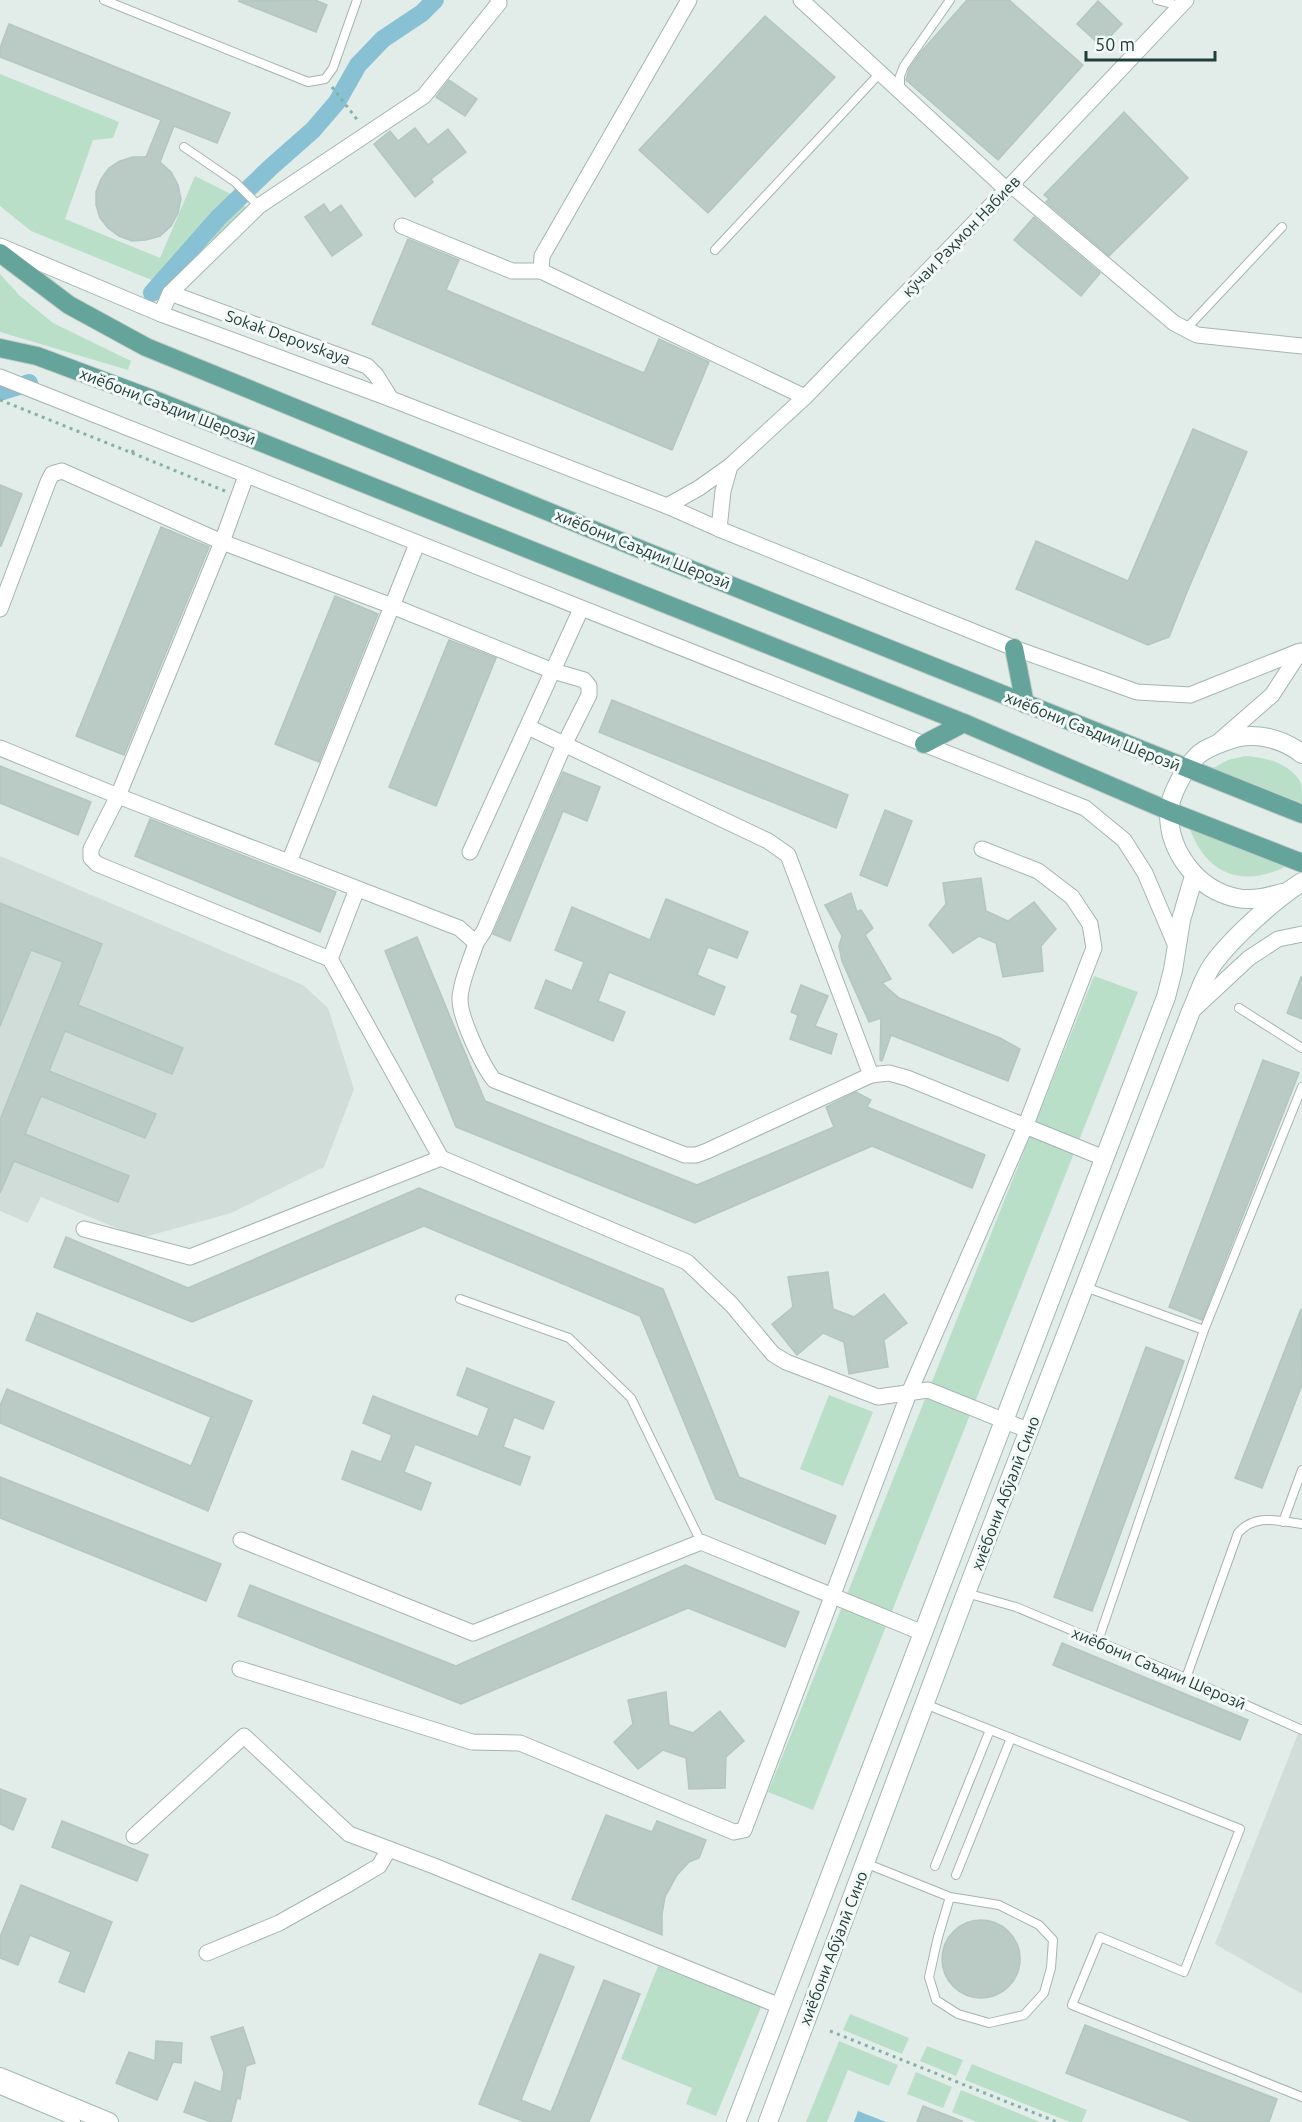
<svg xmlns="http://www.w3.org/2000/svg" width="1302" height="2122" font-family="Ubuntu,sans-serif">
  <rect width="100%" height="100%" fill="#e2ede9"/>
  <g fill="#d0ddd8">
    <path d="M0,856L303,985L328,1008L354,1089L324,1167L231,1213L141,1238L41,1197L28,1223L0,1211Z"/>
    <path d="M1299,1731L1302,1732V1994L1215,1944Z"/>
  </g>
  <g fill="#badfc8">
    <path d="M0,74L119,122L113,138L93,140L65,219L160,258L195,176L231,194L249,210L159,283L31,231L0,206Z"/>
    <path d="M0,274L20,296L53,323L131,361L128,370L0,332Z"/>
    <path d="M1245,756C1265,757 1290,763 1301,783C1302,788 1302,797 1302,803L1213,768L1228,760Z"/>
    <path d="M1190,829L1285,867C1242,888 1206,874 1190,829Z"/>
    <path d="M1094,976L1138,992L813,1810L768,1792Z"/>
    <path d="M829,1395L873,1412L843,1486L800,1469Z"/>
    <path d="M658,1966L761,2007L716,2116L686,2104L692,2088L621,2059Z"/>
    <path d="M850,2014L909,2038L902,2054L843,2030Z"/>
    <path d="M839,2041L898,2065L889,2086L848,2070L827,2122H806Z"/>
    <path d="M927,2046L963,2060L956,2076L920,2061Z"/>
    <path d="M972,2064L1087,2110L1082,2122H1070L965,2080Z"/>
    <path d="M916,2072L952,2087L943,2108L907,2094Z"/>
    <path d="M961,2090L1040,2122H977L952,2112Z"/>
  </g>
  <path fill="#88c0d4" d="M858,2111L886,2122H854Z"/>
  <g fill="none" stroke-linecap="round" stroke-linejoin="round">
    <g stroke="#88c0d4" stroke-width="18">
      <path d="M152,293L219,217L271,167L313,130L337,102L358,65L383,39L422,13L435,0"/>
      <path d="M0,392L29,383"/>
    </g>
  </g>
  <g fill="#bacac5" stroke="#b4c6c1" stroke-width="1.5">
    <path d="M315,0L327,5L316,32L238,1Z"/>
    <path d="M967,0H1009L1083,65L998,160L906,80L909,69L921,52Z"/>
    <path d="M1098,1L1122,24L1101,46L1077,24Z"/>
    <path d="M765,16L835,77L708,213L639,150Z"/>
    <path d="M9,24L230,113L217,143L174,126L160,162L171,172L178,185L181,199L178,213L171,226L160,236L146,240L132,241L119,236L108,228L100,218L96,205V192L101,179L109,168L120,161L133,157H146L161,120L0,57V48Z"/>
    <path d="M449,80L477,99L465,116L436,97Z"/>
    <path d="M1124,112L1188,178L1109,256L1046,202L1049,199L1044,195Z"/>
    <path d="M415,128L428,145L448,129L466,152L431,179L433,182L415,197L374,144L390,131L398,141Z"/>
    <path d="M324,204L330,213L341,205L362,235L332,256L305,217Z"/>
    <path d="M1034,217L1100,273L1081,296L1014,240Z"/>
    <path d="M408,239L459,260L446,290L644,373L659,339L709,362L672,450L372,324Z"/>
    <path d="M1193,429L1247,452L1187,592L1169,637L1148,645L1016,589L1036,541L1128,581Z"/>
    <path d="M0,485L22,494L1,546H0Z"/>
    <path d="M161,527L209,547L124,755L76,736Z"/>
    <path d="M335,596L378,614L319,762L275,744Z"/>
    <path d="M449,640L496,658L436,806L389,787Z"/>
    <path d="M612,700L848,795L836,828L599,732Z"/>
    <path d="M0,766L91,802L78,835L0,803Z"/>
    <path d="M563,772L600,787L587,821L563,811L510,941L493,934Z"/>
    <path d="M885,810L912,821L887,886L860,875Z"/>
    <path d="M150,819L336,892L320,932L135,856Z"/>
    <path d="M981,878L986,911L1008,921L1034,902L1056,929L1041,946L1043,971L1003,977L996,943L979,936L953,953L929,925L946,904L943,883Z"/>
    <path d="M851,893L857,912L861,910L873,928L865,935L891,979L882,983L899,998L1000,1038L1020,1049L1008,1081L891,1035L882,1061L880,1060L881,1018L869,1022L842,961L839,946L842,936L825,905Z"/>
    <path d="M666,899L748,932L737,958L708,947L697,975L725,987L714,1015L609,972L598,1001L625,1012L613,1041L535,1008L546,980L572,991L584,962L555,950L572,907L650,940Z"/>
    <path d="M0,903L102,944L78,1005L183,1048L172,1074L65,1031L49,1071L156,1114L145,1138L41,1096L25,1134L129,1176L118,1202L14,1161L0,1193V1120L63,962L31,950L0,1026Z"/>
    <path d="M417,937L485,1101L697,1185L834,1127L826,1107L856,1092L871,1100L867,1107L985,1155L972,1188L872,1146L695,1223L456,1127L385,951Z"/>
    <path d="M1301,977H1302V1019L1287,1013Z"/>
    <path d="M801,985L828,996L815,1026L837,1034L831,1054L790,1039L798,1015L791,1012Z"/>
    <path d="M1263,1060L1299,1073L1202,1320L1169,1307Z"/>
    <path d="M419,1188L663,1289L739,1477L836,1516L825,1544L716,1499L640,1316L424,1226L192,1322L54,1267L66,1237L188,1288Z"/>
    <path d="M828,1272L833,1309L854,1317L884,1294L907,1323L884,1340L888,1367L849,1374L844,1342L823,1333L797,1355L772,1324L793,1307L788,1277Z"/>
    <path d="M1301,1309L1302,1385L1262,1488L1235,1478Z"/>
    <path d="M37,1313L252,1401L208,1511L0,1423V1406L7,1389L191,1466L211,1417L26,1340Z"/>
    <path d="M1146,1347L1184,1361L1092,1611L1054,1597Z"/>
    <path d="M467,1368L554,1402L543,1429L514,1417L503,1447L530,1457L520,1485L415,1444L404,1472L431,1483L421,1510L342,1479L352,1451L381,1462L392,1435L363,1423L373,1396L478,1437L489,1408L457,1395Z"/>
    <path d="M0,1477L221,1564L206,1601L0,1518Z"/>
    <path d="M685,1565L799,1612L785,1647L688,1608L461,1704L238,1616L250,1585L456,1666Z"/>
    <path d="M1062,1643L1248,1720L1240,1740L1053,1665Z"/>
    <path d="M666,1692L669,1725L693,1733L720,1711L744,1741L726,1757L725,1788L689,1789L686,1758L663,1750L638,1769L614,1742L633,1724L628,1700Z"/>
    <path d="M0,1789L26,1799L13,1830L0,1824Z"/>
    <path d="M606,1815L652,1832L657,1821L706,1840L699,1858L689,1862L677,1875L665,1897L662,1914V1935L572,1899Z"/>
    <path d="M62,1821L148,1855L137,1881L52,1847Z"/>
    <path d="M21,1885L112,1922L84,1992L59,1982L71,1952L30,1935L18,1965L0,1958V1937Z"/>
    <circle cx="981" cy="1959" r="39"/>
    <path d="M540,1954L574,1967L521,2100L551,2112L604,1980L640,1994L589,2122H525L479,2104Z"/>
    <path d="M1085,2025L1277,2099L1269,2122H1193L1066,2073Z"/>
    <path d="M243,2027L255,2063L246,2066L240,2099L237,2098L231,2122H211L184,2112L195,2082L221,2092L224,2073L211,2037Z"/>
    <path d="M156,2041L182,2043L181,2063L173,2062L157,2100L116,2083L129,2052L155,2061Z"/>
    <path d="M923,2106L962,2121V2122H917Z"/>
  </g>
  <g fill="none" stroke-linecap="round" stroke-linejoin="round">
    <g stroke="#a4b5b1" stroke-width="10">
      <g id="lane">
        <path d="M104,0L308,82L325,79L333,68L357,0"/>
        <path d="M1157,0L1180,6"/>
        <path d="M900,89V76L904,66L950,0"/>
        <path d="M184,147L235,182L259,206"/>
        <path d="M715,250L880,73"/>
        <path d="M1186,329L1282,227"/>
        <path d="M1239,1008L1302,1048"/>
        <path d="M1085,1287L1204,1330"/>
        <path d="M460,1299L569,1338L631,1398L701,1542"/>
        <path d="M1283,1522L1302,1470"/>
        <path d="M966,1593L1016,1607L1186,1678L1302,1730"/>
        <path d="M1098,1641L1204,1330L1302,1087"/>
        <path d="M1186,1678L1238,1533C1255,1513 1278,1521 1302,1524"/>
        <path d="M925,1704L1240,1829L1184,1972L1100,1937L1072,2005L1302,2097"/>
        <path d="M865,1863L950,1897L999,1905L1039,1925L1053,1940L1051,1968L1044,1993L1024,2015L989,2023L958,2014L936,2000L929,1977L938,1937L950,1897"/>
        <path d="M935,1866L990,1730"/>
        <path d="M956,1875L1011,1738"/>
        <path d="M0,2090L76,2122"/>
      </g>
    </g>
    <g stroke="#a4b5b1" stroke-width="17">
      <g id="street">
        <path d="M689,0L542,256L541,271L805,397"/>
        <path d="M801,0L1007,190"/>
        <path d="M1011,185L1174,323L1197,335L1302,346"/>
        <path d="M402,226L512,271H541"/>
        <path d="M0,246L161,314L391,399L667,506L719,529L1014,648L1137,692L1190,695L1300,651"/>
        <path d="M170,293L367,366L376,375L391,399"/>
        <path d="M161,314L170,293L259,206L424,96L499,3L498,0"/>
        <path d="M0,377L1085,808L1124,840L1145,873L1176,946"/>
        <path d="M246,476L222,542L118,796L91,849V858L97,864L330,959"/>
        <path d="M667,506L699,488L730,466L805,397L1011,185L1186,0"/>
        <path d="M719,529L723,491L730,466"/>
        <path d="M0,609L48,482L52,474L62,471L222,542L392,606L553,671L584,680L589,686V695L564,745L484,931L476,943"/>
        <path d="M528,727L768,841L788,855L871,1075"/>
        <path d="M1218,742L1272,695L1300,652"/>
        <path d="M0,748L118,796L459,928L476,943C471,960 461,980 460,998C459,1016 482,1065 494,1080L685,1155H696L707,1151L871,1075L889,1073L907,1078L1104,1158"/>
        <path d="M470,852L581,609"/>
        <path d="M289,862L417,544"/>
        <path d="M357,889L330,959L441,1158"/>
        <path d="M1192,1011L1249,958L1278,939L1302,934"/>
        <path d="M84,1229L190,1257L441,1158L687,1262L732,1305L773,1354L786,1362L878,1397L928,1390L1030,1431"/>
        <path d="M241,1540L473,1633L701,1542L923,1633"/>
        <path d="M240,1669L472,1742L520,1743L734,1832L744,1830L909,1393L1025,1127L1094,948L1090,924L1072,897L1038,871L982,849"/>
        <path d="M134,1836L244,1736L349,1834L434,1866L780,2006"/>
        <path d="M207,1953L279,1923L345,1886L379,1866L389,1849"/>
      </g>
    </g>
    <g stroke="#a0b9b2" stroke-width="20">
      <g id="secondary">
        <path d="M1282,893C1268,897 1253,901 1237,898C1198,890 1169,853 1169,813C1169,796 1185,768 1197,756C1205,748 1218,744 1229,740C1253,731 1282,738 1302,754"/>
        <path d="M0,2077L109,2122"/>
        <path d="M736,2122L1166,997L1173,970L1181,920L1194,876"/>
        <path d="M768,2122L966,1593L1191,1011C1198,996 1203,978 1213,964C1231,939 1276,898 1302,882"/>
      </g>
    </g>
    <g stroke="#c1c9c8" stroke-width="20">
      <g id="primary">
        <path d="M0,253L69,305L146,347L642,550L1302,814"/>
        <path d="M0,348L37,356L155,400L964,723L1169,811L1302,863"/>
        <path d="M1014,648L1025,704"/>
        <path d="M924,744L964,723"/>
      </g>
    </g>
    <g stroke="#81b1a7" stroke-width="3" stroke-dasharray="3 4.5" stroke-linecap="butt">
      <path d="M332,87L359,122"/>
      <path d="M0,400L132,453L135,447"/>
      <path d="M132,453L225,491"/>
      <path d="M830,2031L1057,2122"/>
    </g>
    <use href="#lane" stroke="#fff" stroke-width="8"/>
    <use href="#street" stroke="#fff" stroke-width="15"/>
    <use href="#secondary" stroke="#fff" stroke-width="18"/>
    <use href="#primary" stroke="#65a49a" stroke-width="18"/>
  </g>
  <g text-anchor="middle" stroke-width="6" stroke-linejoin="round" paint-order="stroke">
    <g font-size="16" fill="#213e3a" stroke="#f3f9f6">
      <text transform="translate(961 236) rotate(-46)" y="6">кӯчаи Раҳмон Набиев</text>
      <text transform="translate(288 337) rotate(20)" y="6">Sokak Depovskaya</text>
      <text transform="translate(168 406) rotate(21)" y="6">хиёбони Саъдии Шерозӣ</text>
      <text transform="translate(643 549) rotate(22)" y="6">хиёбони Саъдии Шерозӣ</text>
      <text transform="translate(1093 731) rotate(22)" y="6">хиёбони Саъдии Шерозӣ</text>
      <text transform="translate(1005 1493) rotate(-69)" y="6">хиёбони Абӯалӣ Сино</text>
      <text transform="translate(1159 1668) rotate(23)" y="6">хиёбони Саъдии Шерозӣ</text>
      <text transform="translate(833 1948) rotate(-69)" y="6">хиёбони Абӯалӣ Сино</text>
    </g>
  </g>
  <path d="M1086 51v9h129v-9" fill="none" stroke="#213e3a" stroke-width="3"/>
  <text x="1095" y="51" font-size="18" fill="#213e3a" stroke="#f3f9f6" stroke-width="4.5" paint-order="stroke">50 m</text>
</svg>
